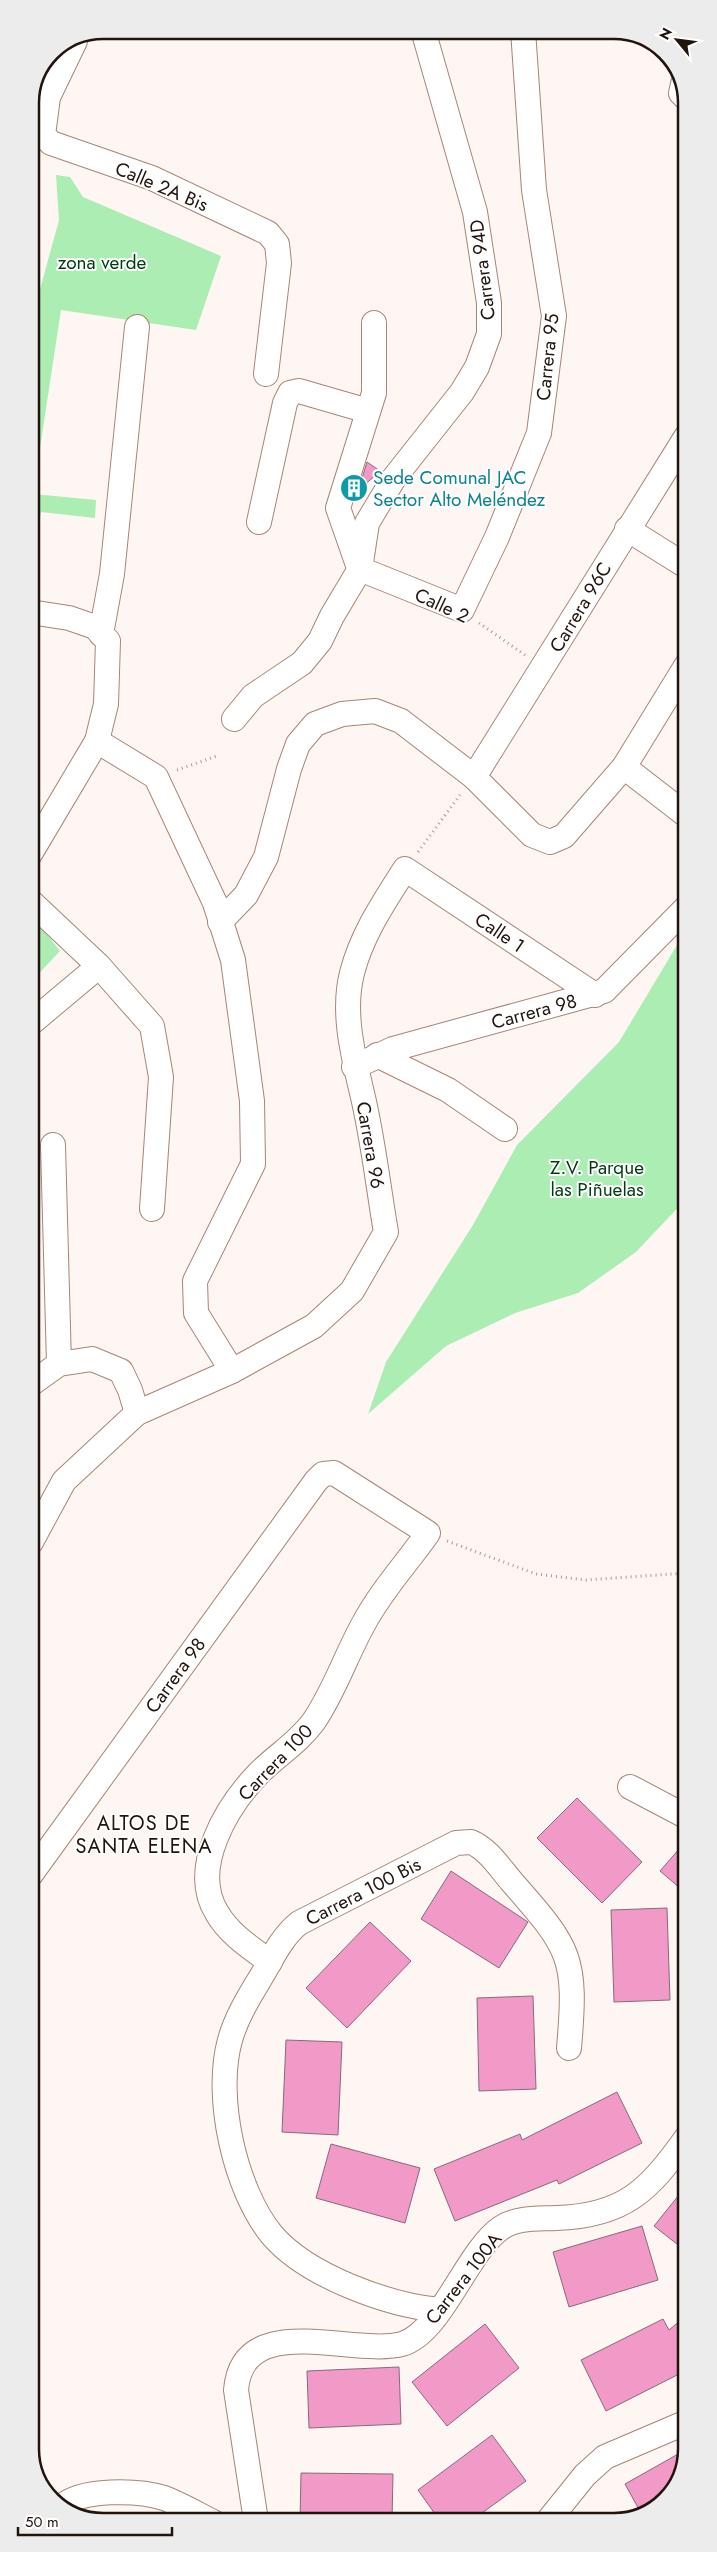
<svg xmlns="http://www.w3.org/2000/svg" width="717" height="2552" font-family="Jost,sans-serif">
  <rect width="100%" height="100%" fill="#fef6f2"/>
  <g fill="#abedb2">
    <path d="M56,175L70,177L83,197L221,256L196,330L61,310L33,494L96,500L95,518L41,512L36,538L30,537V326L59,220Z"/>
    <path d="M31,914L60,951L31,982Z"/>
    <path d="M686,930V1199L636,1252L578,1293L515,1313L446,1346L368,1414L386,1362L473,1225L517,1145L619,1042Z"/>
  </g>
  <g fill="#f199c7" stroke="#8a697a">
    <path d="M367,462L380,471L358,491Z"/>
    <path d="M577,1798L642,1862L602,1903L537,1838Z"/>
    <path d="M687,1840V1894L660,1871Z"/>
    <path d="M451,1871L528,1922L499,1968L421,1919Z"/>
    <path d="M667,1908L670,2000L614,2002L611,1910Z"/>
    <path d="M370,1922L411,1961L347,2028L306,1988Z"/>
    <path d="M533,1996L536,2089L479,2091L477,1998Z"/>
    <path d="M286,2040L342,2042L338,2135L282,2132Z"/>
    <path d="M617,2092L642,2143L559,2184L557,2180L455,2221L434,2169L520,2134L522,2140Z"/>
    <path d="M331,2144L420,2168L405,2223L316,2198Z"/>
    <path d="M687,2185V2252L654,2226Z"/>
    <path d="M642,2226L658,2280L569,2307L553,2252Z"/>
    <path d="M687,2315V2370L606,2411L581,2360L663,2319L669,2330Z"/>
    <path d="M485,2324L519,2368L447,2426L412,2382Z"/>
    <path d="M399,2367L401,2424L309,2428L307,2371Z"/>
    <path d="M492,2435L526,2481L471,2521H440L418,2490Z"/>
    <path d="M687,2449L669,2497L641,2513L625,2484Z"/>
    <path d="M301,2473L393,2474L392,2521H300Z"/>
  </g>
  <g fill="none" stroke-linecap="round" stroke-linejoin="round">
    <g stroke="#a78575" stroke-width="26">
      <g id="minor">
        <path d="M75,41L48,97L43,135L51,143L152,178L268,233L277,244L279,263L266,374"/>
        <path d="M683,84L681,93L686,98"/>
        <path d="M259,522L285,403L290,393L299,391L368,411"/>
        <path d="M627,529L686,566"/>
        <path d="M359,568L338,508L374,393V323"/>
        <path d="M360,569L462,610L497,537L539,433L554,316L534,190L523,30"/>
        <path d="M30,612L69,618L95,627L108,641L106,704L97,741L30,854"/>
        <path d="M101,634L112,574L137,327"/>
        <path d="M234,719L253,696L302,663L320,641L332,616L360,569L367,523L394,478L462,392L477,367L489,334V303L475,212L423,30"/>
        <path d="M97,741L156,777L215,903L233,960L252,1101L253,1164L195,1281L196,1313L232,1371"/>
        <path d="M624,767L686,815"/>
        <path d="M474,777L686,437"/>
        <path d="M30,901L99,966L152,1026L161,1077L152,1209"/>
        <path d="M220,922L246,895L266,857L289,769L298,744L315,724L342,714L375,711L401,721L474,777L532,835L550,842L564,836L624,767L686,666"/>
        <path d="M31,1023L99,966"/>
        <path d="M377,1055L448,1090L505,1129"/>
        <path d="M354,1067L393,1049L604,991L686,908"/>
        <path d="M53,1145L59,1364"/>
        <path d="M31,1384L59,1364L92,1359L121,1371L130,1390L137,1413"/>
        <path d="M31,1542L64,1481L137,1413L232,1371L314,1326L352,1291L386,1232C378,1186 373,1138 362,1093C353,1055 342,1012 352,973C362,934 384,902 405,869L595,995"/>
        <path d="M630,1787L687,1817"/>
        <path d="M31,1874L316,1481L323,1474L334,1473L428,1533C407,1563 381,1591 364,1623C346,1655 335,1690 314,1721C299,1742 277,1755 259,1773C227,1806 189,1868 217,1913C229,1934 251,1948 270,1962"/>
        <path d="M439,2310C388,2305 307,2276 272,2235C235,2190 214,2097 230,2040C237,2015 251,1994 264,1972C274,1954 283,1936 299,1923L456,1843L471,1842C488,1849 500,1868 512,1882C571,1949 577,1957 569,2048"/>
        <path d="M61,2507C81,2488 139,2490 164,2498C180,2504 197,2514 213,2522"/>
        <path d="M256,2521L236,2390C243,2309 353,2357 402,2344C441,2333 467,2251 501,2228C517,2217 538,2219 556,2218C625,2216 649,2190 687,2137"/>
        <path d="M548,2521L585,2475L605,2457L687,2422"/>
      </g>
    </g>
    <g stroke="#a69c98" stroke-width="3" stroke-dasharray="1 4" stroke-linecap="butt">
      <path d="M479,623L525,655"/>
      <path d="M177,770L217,756"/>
      <path d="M418,852L460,795"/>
      <path d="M447,1541L536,1574L586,1580L686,1573"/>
    </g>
    <use href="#minor" stroke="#fff" stroke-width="24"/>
  </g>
  <defs>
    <g id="building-disc" transform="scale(1.4375)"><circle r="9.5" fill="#0f9aa8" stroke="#fff"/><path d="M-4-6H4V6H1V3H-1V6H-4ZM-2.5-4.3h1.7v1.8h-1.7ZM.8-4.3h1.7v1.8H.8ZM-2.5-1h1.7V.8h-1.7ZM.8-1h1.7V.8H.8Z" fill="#fff"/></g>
  </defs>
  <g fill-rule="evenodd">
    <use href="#building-disc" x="354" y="488"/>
  </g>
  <g text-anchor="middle" stroke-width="4" stroke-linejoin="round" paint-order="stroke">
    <g font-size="19" fill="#21140e" stroke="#fff">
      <text transform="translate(162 186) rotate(23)" y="7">Calle 2A Bis</text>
      <text transform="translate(482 270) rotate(-97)" y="7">Carrera 94D</text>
      <text transform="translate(547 357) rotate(-84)" y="7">Carrera 95</text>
      <text transform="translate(442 605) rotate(25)" y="7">Calle 2</text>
      <text transform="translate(580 607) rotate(-59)" y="7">Carrera 96C</text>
      <text transform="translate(500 932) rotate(34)" y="7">Calle 1</text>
      <text transform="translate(534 1011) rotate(-15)" y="7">Carrera 98</text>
      <text transform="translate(371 1145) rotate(80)" y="7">Carrera 96</text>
      <text transform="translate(175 1675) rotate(-54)" y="7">Carrera 98</text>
      <text transform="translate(275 1762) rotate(-46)" y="7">Carrera 100</text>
      <text transform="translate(363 1891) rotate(-27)" y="7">Carrera 100 Bis</text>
      <text transform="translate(463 2278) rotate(-52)" y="7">Carrera 100A</text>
    </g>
    <g font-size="19" fill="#003a10" stroke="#fff">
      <text x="102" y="269">zona verde</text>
      <text x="597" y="1174">Z.V. Parque<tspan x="597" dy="22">las Piñuelas</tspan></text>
    </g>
    <g font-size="19" fill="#0d838f" stroke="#fff" text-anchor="start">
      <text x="373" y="484">Sede Comunal JAC<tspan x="373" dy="22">Sector Alto Meléndez</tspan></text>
    </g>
    <g font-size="20" letter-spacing="1" fill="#21140e" stroke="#fff">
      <text x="144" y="1830">ALTOS DE<tspan x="144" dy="23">SANTA ELENA</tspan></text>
    </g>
  </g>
  <path d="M0 0H717V2552H0ZM103 39H614A64 64 0 0 1 678 103V2449A64 64 0 0 1 614 2513H103A64 64 0 0 1 39 2449V103A64 64 0 0 1 103 39Z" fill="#edecec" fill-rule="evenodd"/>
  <path fill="none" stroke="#21140e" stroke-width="2.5" d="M103 39H614A64 64 0 0 1 678 103V2449A64 64 0 0 1 614 2513H103A64 64 0 0 1 39 2449V103A64 64 0 0 1 103 39Z"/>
  <g transform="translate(677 40) rotate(299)" stroke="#ffffff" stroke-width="4" paint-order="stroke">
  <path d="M0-4L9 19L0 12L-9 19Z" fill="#21140e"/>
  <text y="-8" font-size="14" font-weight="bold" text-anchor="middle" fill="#21140e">N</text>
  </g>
  <path d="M18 2527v8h154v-8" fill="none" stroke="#21140e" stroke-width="2.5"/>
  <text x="25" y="2527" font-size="15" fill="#21140e" stroke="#ffffff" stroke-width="4" paint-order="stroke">50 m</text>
</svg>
